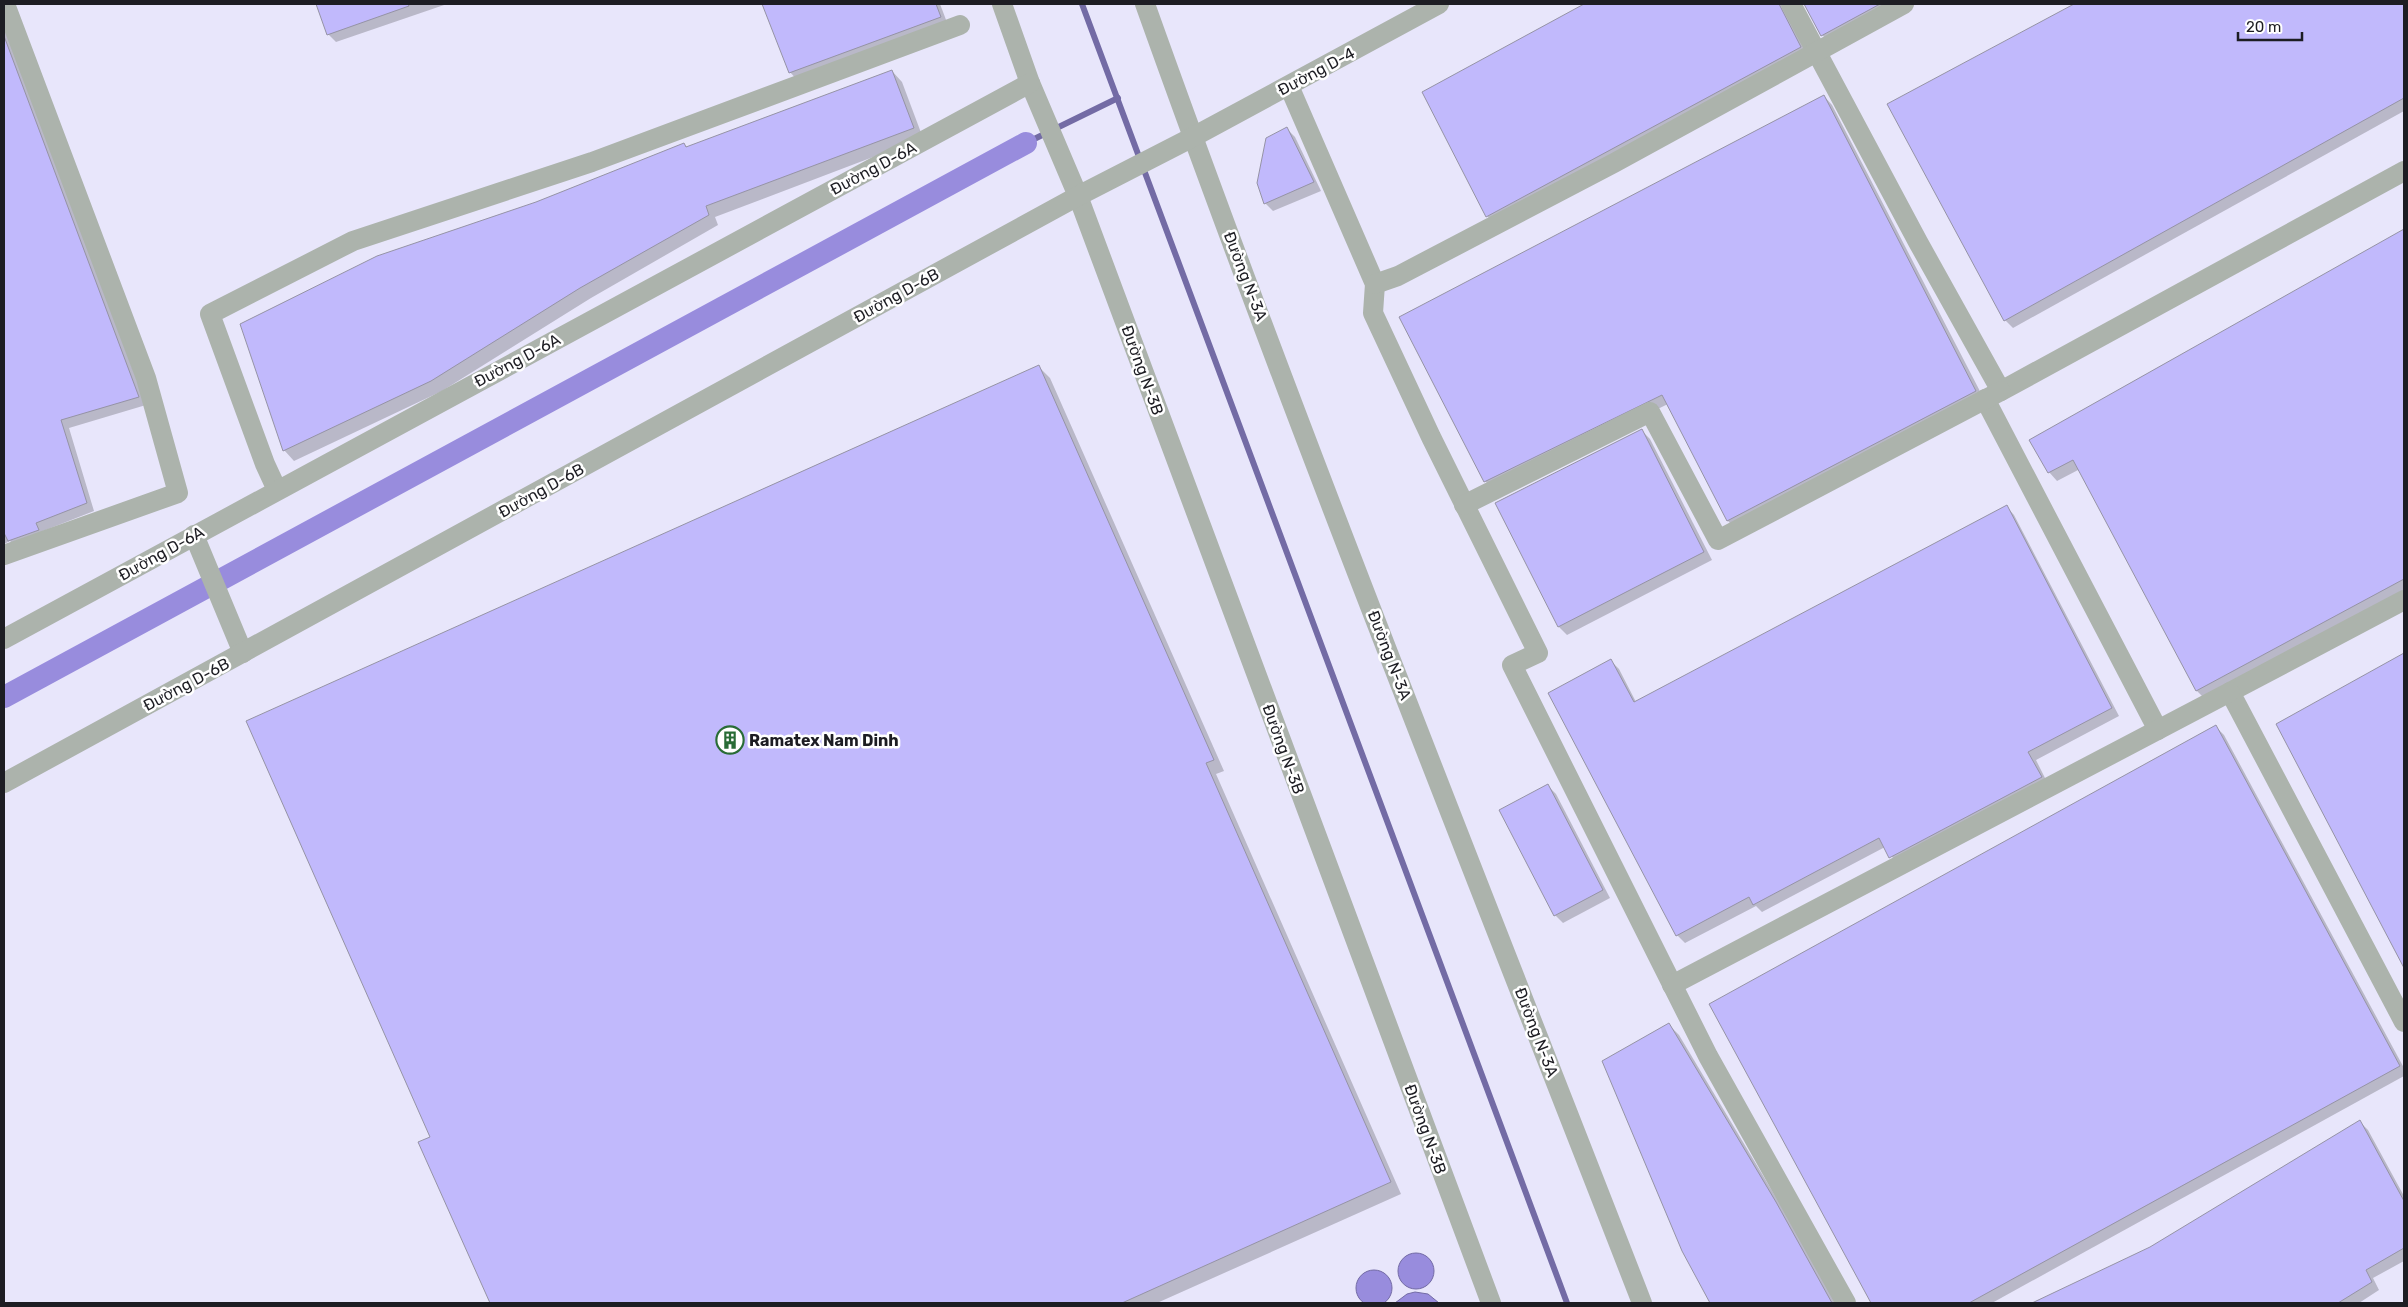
<svg xmlns="http://www.w3.org/2000/svg" width="2408" height="1307" font-family="Rubik,sans-serif">
  <rect width="100%" height="100%" fill="#f2f1fc"/>
  <rect fill="#e8e6fb" x="4" y="4" width="2400" height="1299"/>
  <g fill="#988cdd" stroke="#736ba5">
    <circle cx="1416" cy="1271" r="18"/>
    <circle cx="1374" cy="1288" r="18"/>
    <path d="M1415,1292L1428,1294L1439,1303H1395L1407,1294Z"/>
  </g>
  <g fill="#0003">
    <path d="M317,4H447L336,42L328,34Z"/>
    <path d="M763,4H940L948,25L798,81L790,72Z"/>
    <path d="M1586,4H1791L1808,56L1495,224L1487,216L1424,93Z"/>
    <path d="M1806,4H1903L1831,43L1822,35Z"/>
    <path d="M2077,4H2404V111L2013,328L2005,320L1889,104Z"/>
    <path d="M4,24L146,405L69,428L94,511L43,531L17,548L10,541L4,544V468L47,452L43,438L4,449Z"/>
    <path d="M892,71L902,82L923,138L715,217L718,225L591,298L442,391L294,461L284,450L536,203L684,144L688,148Z"/>
    <path d="M1824,96L1832,105L1984,399L1736,529L1728,521L1668,404L1493,489L1485,481Z"/>
    <path d="M1287,129L1295,137L1321,191L1273,211L1265,203Z"/>
    <path d="M2404,231V591L2205,699L2197,691L2080,469L2057,481L2049,472L2031,441Z"/>
    <path d="M1039,367L1050,378L1224,771L1216,774L1401,1194L1157,1303H491L420,1143L432,1137Z"/>
    <path d="M1642,431L1650,439L1712,560L1567,635L1559,627L1496,503Z"/>
    <path d="M2006,506L2014,515L2119,716L2036,760L2049,786L1898,865L1885,847L1762,912L1756,906L1685,943L1677,935L1611,661L1619,669L1636,702Z"/>
    <path d="M2404,654V965L2278,724Z"/>
    <path d="M2216,727L2224,735L2404,1068V1076L1992,1303H1873L1711,1004Z"/>
    <path d="M1548,786L1556,794L1610,898L1563,923L1555,915Z"/>
    <path d="M1669,1025L1679,1035L1786,1214L1836,1303H1712L1683,1250Z"/>
    <path d="M2360,1122L2368,1130L2404,1196V1261L2373,1278L2379,1290L2359,1303H2035L2150,1248Z"/>
  </g>
  <g fill="none" stroke-linecap="round" stroke-linejoin="round">
    <g stroke="#736ba5" stroke-width="6">
      <path d="M1082,4L1567,1303"/>
      <path d="M1026,143L1118,98"/>
    </g>
    <path stroke="#988cdd" stroke-width="22" d="M4,697L1026,143"/>
  </g>
  <g fill="#c1b9fc" stroke="#9593a5">
    <path d="M316,4H408L409,6L327,35Z"/>
    <path d="M762,4H936L941,17L789,73Z"/>
    <path d="M1584,4H1779L1801,47L1486,217L1422,92Z"/>
    <path d="M1804,4H1880L1821,36Z"/>
    <path d="M2074,4H2404V98L2004,321L1887,104Z"/>
    <path d="M4,36L139,397L61,420L87,503L36,523L39,530L8,541L4,533Z"/>
    <path d="M892,70L914,128L706,206L709,215L580,288L431,381L283,451L240,324L377,256L536,202L684,143L686,147Z"/>
    <path d="M1824,95L1976,391L1727,521L1662,395L1484,482L1399,317Z"/>
    <path d="M1287,127L1314,182L1264,204L1257,183L1266,138Z"/>
    <path d="M2404,229V579L2196,691L2073,460L2048,473L2029,440Z"/>
    <path d="M1039,365L1214,760L1206,763L1391,1182L1122,1303H490L418,1142L430,1137L246,721Z"/>
    <path d="M1642,429L1704,552L1558,627L1495,503Z"/>
    <path d="M2007,505L2112,708L2028,752L2042,777L1889,858L1879,838L1753,905L1749,897L1676,936L1548,693L1611,659L1634,702Z"/>
    <path d="M2404,653V968L2276,724Z"/>
    <path d="M2216,725L2400,1066L1969,1303H1871L1709,1004Z"/>
    <path d="M1548,784L1603,890L1554,916L1499,810Z"/>
    <path d="M1669,1023L1776,1202L1832,1303H1710L1682,1251L1602,1061Z"/>
    <path d="M2360,1120L2404,1201V1248L2366,1270L2372,1282L2338,1303H2032L2150,1247Z"/>
  </g>
  <g fill="none" stroke-linecap="round" stroke-linejoin="round">
    <g stroke="#acb3ac" stroke-width="20">
      <path d="M1002,4L1030,83L1078,196L1491,1303"/>
      <path d="M1145,4C1301,441 1474,871 1642,1303"/>
      <path d="M1791,4L1918,242L2001,391L2404,171"/>
      <path d="M1289,86L1375,284L1373,313L1431,437L1538,653L1512,665L1708,1056L1846,1303"/>
      <path d="M1375,284L1398,276L1614,163L1904,4"/>
      <path d="M1985,399L2158,730"/>
      <path d="M277,490L265,464L210,314L353,241L592,162L960,25"/>
      <path d="M1464,505L1650,412L1718,540L2001,391"/>
      <path d="M194,535L243,653"/>
      <path d="M4,555L178,493L146,378L5,4"/>
      <path d="M2404,600L2230,692L2404,1022"/>
      <path d="M4,639L1030,83"/>
      <path d="M4,783L1078,196L1193,137L1439,4"/>
      <path d="M1672,985L2230,692"/>
    </g>
  </g>
  <defs>
    <g id="building-ring" transform="scale(1.4375)"><circle r="9.5" fill="#fff" stroke="#296c36" stroke-width="1.5"/><path d="M-4-6H4V6H1V3H-1V6H-4ZM-2.5-4.3h1.7v1.8h-1.7ZM.8-4.3h1.7v1.8H.8ZM-2.5-1h1.7V.8h-1.7ZM.8-1h1.7V.8H.8Z" fill="#296c36"/></g>
  </defs>
  <g fill-rule="evenodd">
    <use href="#building-ring" x="730" y="740"/>
  </g>
  <g text-anchor="middle" stroke-width="5" stroke-linejoin="round" paint-order="stroke">
    <g font-size="16" fill="#1d1d23" stroke="#fff">
      <text transform="translate(1316 71) rotate(-28)" y="6">Đường D-4</text>
      <text transform="translate(873 168) rotate(-28)" y="6">Đường D-6A</text>
      <text transform="translate(1246 276) rotate(69)" y="6">Đường N-3A</text>
      <text transform="translate(896 295) rotate(-29)" y="6">Đường D-6B</text>
      <text transform="translate(517 360) rotate(-28)" y="6">Đường D-6A</text>
      <text transform="translate(1143 370) rotate(70)" y="6">Đường N-3B</text>
      <text transform="translate(541 490) rotate(-29)" y="6">Đường D-6B</text>
      <text transform="translate(161 553) rotate(-29)" y="6">Đường D-6A</text>
      <text transform="translate(1390 655) rotate(69)" y="6">Đường N-3A</text>
      <text transform="translate(186 684) rotate(-28)" y="6">Đường D-6B</text>
      <text transform="translate(1284 749) rotate(70)" y="6">Đường N-3B</text>
      <text transform="translate(1537 1032) rotate(69)" y="6">Đường N-3A</text>
      <text transform="translate(1426 1129) rotate(70)" y="6">Đường N-3B</text>
    </g>
    <g font-size="16" font-weight="bold" fill="#1d1d23" stroke="#fff" text-anchor="start">
      <text x="749" y="746">Ramatex Nam Dinh</text>
    </g>
  </g>
  <rect width="2408" height="1307" fill="none" stroke="#1d1d23" stroke-width="10"/>
  <path d="M2238 32v8h64v-8" fill="none" stroke="#1d1d23" stroke-width="2.5"/>
  <text x="2246" y="32" font-size="15" fill="#1d1d23" stroke="#ffffff" stroke-width="4" paint-order="stroke">20 m</text>
</svg>
